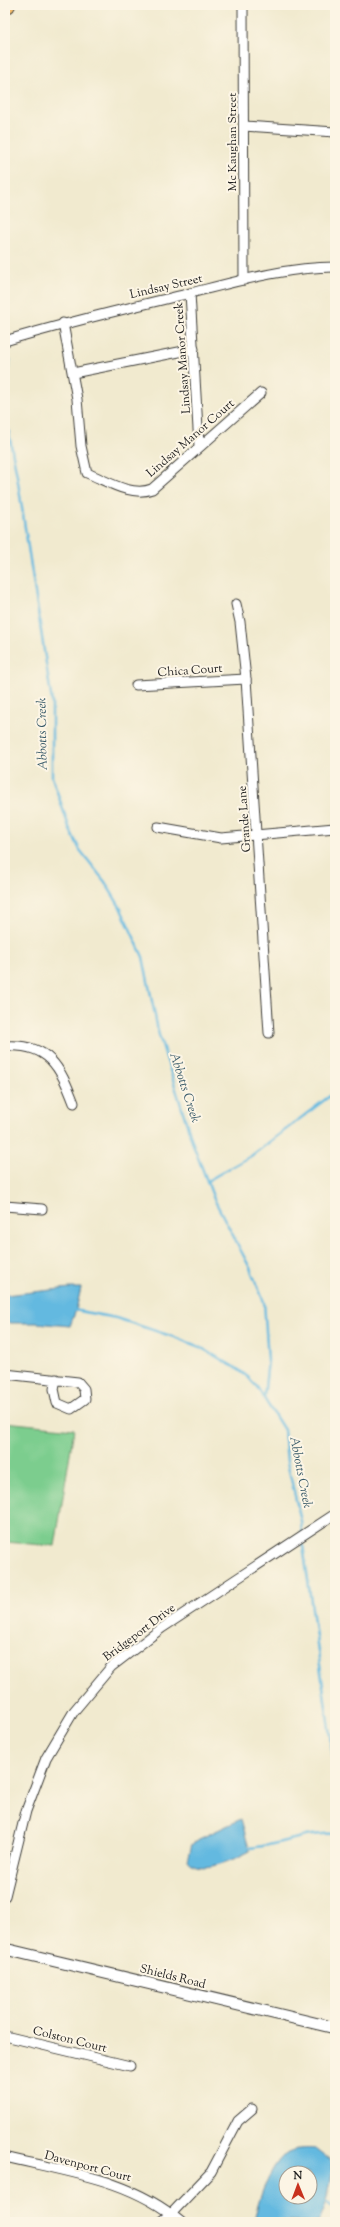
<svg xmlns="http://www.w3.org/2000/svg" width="340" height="2227" font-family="'Sorts Mill Goudy',serif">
  <rect width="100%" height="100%" fill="#fcf5e5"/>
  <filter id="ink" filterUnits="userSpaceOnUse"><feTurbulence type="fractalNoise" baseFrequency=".025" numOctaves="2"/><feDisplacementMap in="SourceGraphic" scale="8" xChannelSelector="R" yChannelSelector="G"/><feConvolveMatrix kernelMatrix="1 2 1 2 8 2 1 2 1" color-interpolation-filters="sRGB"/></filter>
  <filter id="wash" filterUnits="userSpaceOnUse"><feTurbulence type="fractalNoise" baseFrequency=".012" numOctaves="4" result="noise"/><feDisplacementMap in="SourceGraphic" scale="16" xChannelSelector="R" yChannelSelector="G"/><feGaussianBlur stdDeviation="0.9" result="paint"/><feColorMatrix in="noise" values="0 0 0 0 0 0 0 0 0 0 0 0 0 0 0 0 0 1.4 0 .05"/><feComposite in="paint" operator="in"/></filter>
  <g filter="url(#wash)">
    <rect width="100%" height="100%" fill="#f1eacf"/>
    <path fill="#7bcd8e" stroke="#4c7455" d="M5,1422L74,1429L55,1546L5,1542Z"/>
    <g fill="#64b9e0" stroke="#406a7e" fill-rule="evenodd">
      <path d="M70,1288H81L76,1310L70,1326L37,1323H5V1295Z"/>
      <path d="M241,1819L250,1851C237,1858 199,1877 188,1860L192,1844L199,1839Z"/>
      <path d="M316,2149L330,2160C336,2176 325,2207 318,2222H254C258,2201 268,2169 285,2154C292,2148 308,2148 316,2149ZM286,2173H310V2197H286Z"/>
    </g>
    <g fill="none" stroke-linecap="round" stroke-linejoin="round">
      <g stroke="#64b9e0" stroke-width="2.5">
        <path d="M5,380L10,360"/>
        <path d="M5,413L17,476L52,702V777L70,830L80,850L105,882L120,907L143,957L159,1035L194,1147L214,1199L250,1268L264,1302L268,1360L264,1398"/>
        <path d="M207,1181L251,1156L335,1092"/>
        <path d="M74,1310L116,1318L174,1337L200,1347L239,1370L249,1378L257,1387L284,1430L287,1462L301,1521L302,1533"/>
        <path d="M302,1538L335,1771"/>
        <path d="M247,1848C277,1847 305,1831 335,1834"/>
        <path d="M327,2203L335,2208"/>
      </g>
    </g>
  </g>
  <g filter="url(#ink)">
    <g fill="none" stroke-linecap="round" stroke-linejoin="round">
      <g stroke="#3c3b37" stroke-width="11">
        <g id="minor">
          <path d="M243,5L244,280"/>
          <path d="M244,126L335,132"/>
          <path d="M190,293L199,446"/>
          <path d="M63,323L77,399L81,446L87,473C107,481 131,497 152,489L261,393"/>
          <path d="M5,341C67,322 129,308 191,293C238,281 287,267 335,267"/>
          <path d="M73,373L194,349"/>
          <path d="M236,604L240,622L246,679L269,1033"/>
          <path d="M136,685L246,679"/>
          <path d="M158,827L221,838L335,828"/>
          <path d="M5,1046C49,1043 60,1067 74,1103"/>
          <path d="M5,1206L42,1209"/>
          <path d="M5,1374L78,1382L84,1389L85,1399L71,1409L57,1403L54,1389L56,1379"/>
          <path d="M5,1896L26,1811L46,1758L74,1711L111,1667L162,1628L335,1514"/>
          <path d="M5,2036L130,2066"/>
          <path d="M5,2157C67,2172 131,2179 181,2222"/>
          <path d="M160,2222L171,2214L211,2172L238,2121L252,2109"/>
        </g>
      </g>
      <g stroke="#3c3b37" stroke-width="13">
        <path id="tertiary" d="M5,1949L335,2028"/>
      </g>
      <g stroke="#3c3b37" stroke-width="18">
        <path id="motorway" d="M5,6L7,5"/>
      </g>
      <use href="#minor" stroke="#fff" stroke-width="9"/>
      <use href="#tertiary" stroke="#fff" stroke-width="11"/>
      <use href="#motorway" stroke="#f8bf6c" stroke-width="16"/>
    </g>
  </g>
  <g text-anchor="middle" stroke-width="4" stroke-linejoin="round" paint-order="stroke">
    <g font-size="12" fill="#1c1c1c" stroke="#fcf5e5">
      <text transform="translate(232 142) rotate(-90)" y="4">Mc Kaughan Street</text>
      <text transform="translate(166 286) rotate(-13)" y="4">Lindsay Street</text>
      <text transform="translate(182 358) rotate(-94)" y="4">Lindsay Manor Creek</text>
      <text transform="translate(190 438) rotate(-41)" y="4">Lindsay Manor Court</text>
      <text transform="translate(190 670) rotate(-4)" y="4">Chica Court</text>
      <text transform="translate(244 819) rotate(-94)" y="4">Grande Lane</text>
      <text transform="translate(139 1632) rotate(-37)" y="4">Bridgeport Drive</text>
      <text transform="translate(173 1976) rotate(14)" y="4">Shields Road</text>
      <text transform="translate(70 2039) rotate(14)" y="4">Colston Court</text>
      <text transform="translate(88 2166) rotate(15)" y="4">Davenport Court</text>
    </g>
    <g font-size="13" font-style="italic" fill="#395b6a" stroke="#fcf5e5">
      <text transform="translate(41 734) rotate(-91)" y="5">Abbotts Creek</text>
      <text transform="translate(186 1087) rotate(72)" y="5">Abbotts Creek</text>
      <text transform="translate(302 1472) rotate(79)" y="5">Abbotts Creek</text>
    </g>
  </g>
  <rect width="340" height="2227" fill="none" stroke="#fcf5e5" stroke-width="20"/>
  <g transform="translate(298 2185) rotate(359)"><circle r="19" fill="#fcf5e5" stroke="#a29e95"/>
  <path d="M0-3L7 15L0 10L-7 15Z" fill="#c8321e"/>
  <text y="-6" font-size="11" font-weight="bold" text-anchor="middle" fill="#1c1c1c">N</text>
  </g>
</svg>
